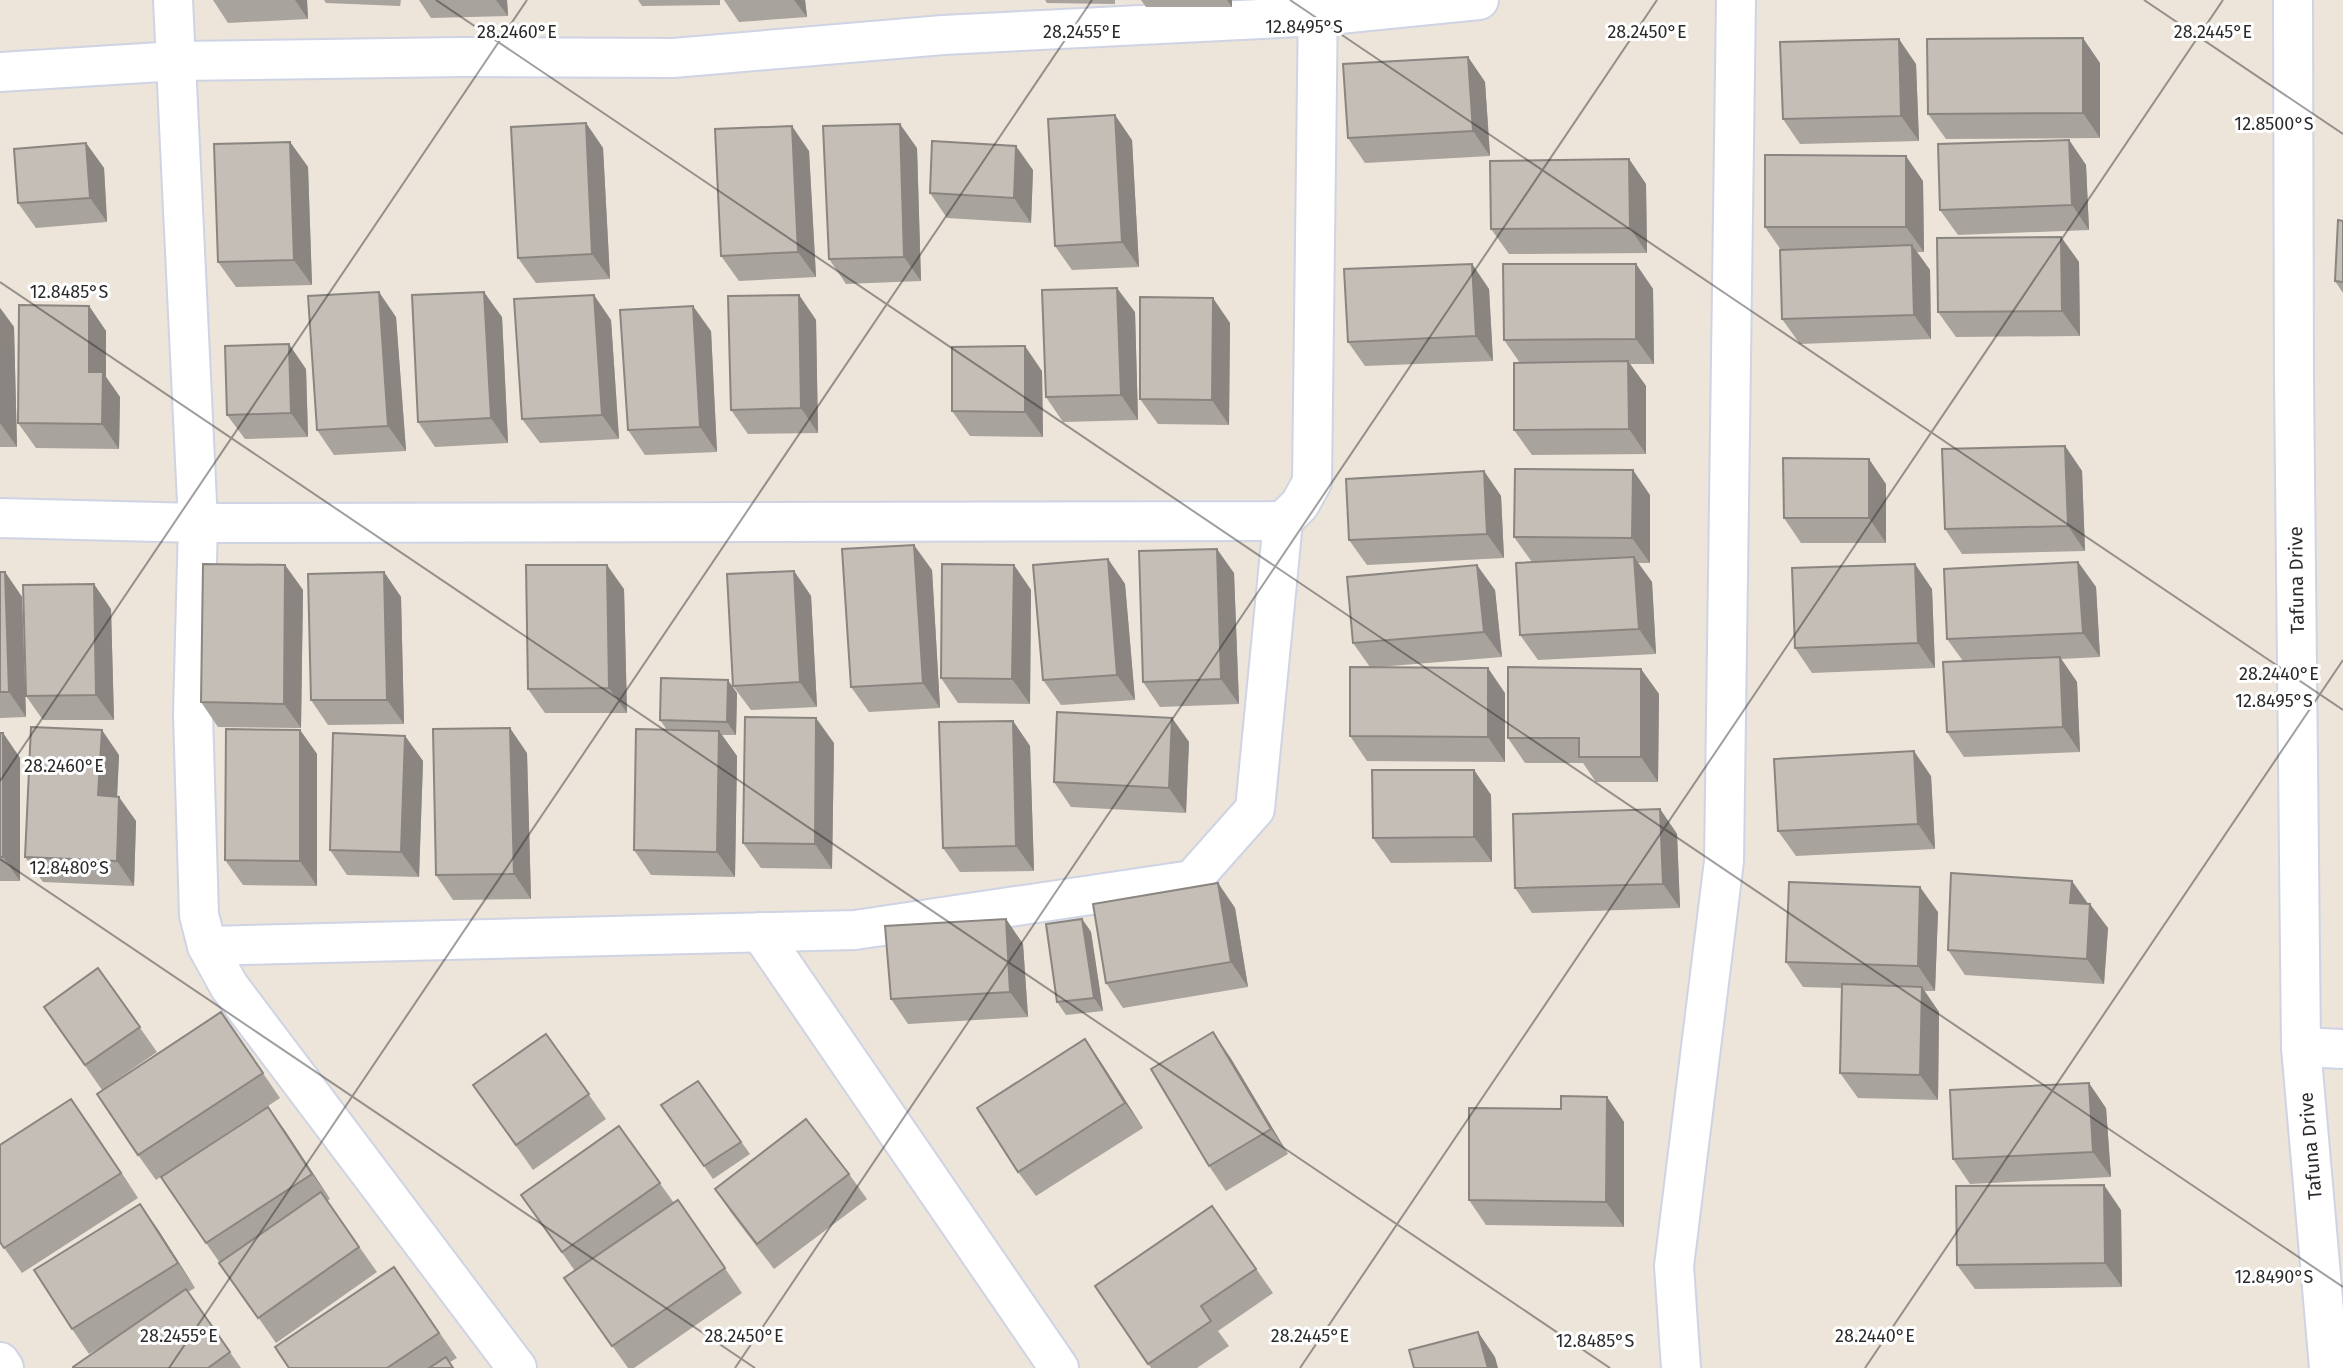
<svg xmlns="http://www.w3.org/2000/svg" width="2343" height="1368" font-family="'Fira Sans',sans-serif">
  <rect width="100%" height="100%" fill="#ede4da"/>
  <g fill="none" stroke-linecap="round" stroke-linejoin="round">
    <g stroke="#cfd4e4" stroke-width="42">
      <g id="minor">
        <path d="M173,0L198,523L193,714L199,915L207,946L229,986L517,1368"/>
        <path d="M0,72L177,61L461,57L673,58L943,35L1319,16L1479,0"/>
        <path d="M0,518L198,523L1283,521L1300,504L1312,482L1318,0"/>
        <path d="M760,932L1059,1368"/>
        <path d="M207,946L855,930L1192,880L1255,809L1283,521"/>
        <path d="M2301,1047L2343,1049"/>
        <path d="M0,1362L4,1368"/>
        <path d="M1681,1368L1674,1266L1724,861L1736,0"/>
      </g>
    </g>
    <g stroke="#cfd4e4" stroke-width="42">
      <path id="secondary" d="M2293,0L2294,382L2301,1047L2329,1368"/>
    </g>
    <use href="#minor" stroke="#fff" stroke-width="38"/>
    <use href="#secondary" stroke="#fff" stroke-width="38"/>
  </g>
  <g fill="#a9a39d">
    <path d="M213,0H307L308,19L228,23Z"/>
    <path d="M324,0H401L400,6L326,3Z"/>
    <path d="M419,0H507L508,16L431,18Z"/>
    <path d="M638,0H720V5L642,6Z"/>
    <path d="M724,0H805L807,17L739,22Z"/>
    <path d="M1045,0H1115V4L1047,3Z"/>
    <path d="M1141,0H1232V7H1146Z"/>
    <path d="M1468,57L1485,82L1490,156L1365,163L1348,138Z"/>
    <path d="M2100,63V138L1946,139L1928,114Z"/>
    <path d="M1916,64L1919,141L1800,144L1783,119Z"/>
    <path d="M586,123L603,148L610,279L536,283L518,258Z"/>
    <path d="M1132,140L1139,267L1072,270L1055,246Z"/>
    <path d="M2069,140L2086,165L2089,230L1958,235L1940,210Z"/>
    <path d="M290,142L308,167L312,285L236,287L218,262Z"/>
    <path d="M86,143L104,168L107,222L36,228L18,203Z"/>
    <path d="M917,148L921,281L846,284L829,259Z"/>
    <path d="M809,151L816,277L739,281L721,256Z"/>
    <path d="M1629,159L1646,184L1647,253L1509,254L1491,229Z"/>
    <path d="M1033,170L1031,223L947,218L930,193Z"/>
    <path d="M1923,181L1924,252H1917L1930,270L1931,339L1800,344L1782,319L1781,250L1765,227Z"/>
    <path d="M2343,221V293L2335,281Z"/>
    <path d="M2061,237L2079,262L2080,336L1956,337L1938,312Z"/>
    <path d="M1472,264L1489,289L1493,361L1365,366L1348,342Z"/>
    <path d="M1636,264L1653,289L1654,364H1630L1646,386V454L1532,455L1514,430L1520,363L1504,340Z"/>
    <path d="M799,295L816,320L818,433L748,434L731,410Z"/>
    <path d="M89,306L106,331V377L120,397L119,449L36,448L18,423Z"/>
    <path d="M0,308L14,327L17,447H0Z"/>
    <path d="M1135,312L1138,420L1063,422L1046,397Z"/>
    <path d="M396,317L406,451L334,455L317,430Z"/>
    <path d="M502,317L508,443L435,447L418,422Z"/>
    <path d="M611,320L619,439L540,443L522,419Z"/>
    <path d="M1230,323L1229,425L1158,424L1140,399Z"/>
    <path d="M711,331L717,452L645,455L628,430Z"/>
    <path d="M306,369L308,437L245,439L227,415Z"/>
    <path d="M1042,371L1043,437L970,436L952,411Z"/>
    <path d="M2065,446L2082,471L2085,551L1962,554L1945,529Z"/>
    <path d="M1484,471L1501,496L1504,558L1367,565L1349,540Z"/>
    <path d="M1886,484V543H1801L1784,518Z"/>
    <path d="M1650,495V563H1638L1652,582L1656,654L1538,660L1520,635L1542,562H1532L1514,537Z"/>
    <path d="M1108,559L1125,584L1135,700L1061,705L1043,680Z"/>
    <path d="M2078,562L2096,587L2100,657L2061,659L2077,682L2080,752L1964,757L1947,732L1963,661L1947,639Z"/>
    <path d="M285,565L303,590L301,728L218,727L201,702Z"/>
    <path d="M1014,565L1031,590L1030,704L958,703L941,678Z"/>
    <path d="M932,570L940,708L869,712L851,687Z"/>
    <path d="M794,571L811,596L817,707L751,710L733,686Z"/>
    <path d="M0,572H5L22,597L26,717L0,718Z"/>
    <path d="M384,572L401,597L404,724L328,725L311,700Z"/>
    <path d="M1234,573L1239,704L1160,707L1143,682Z"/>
    <path d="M624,589L627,713H545L528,689Z"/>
    <path d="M1932,589L1935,668L1812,673L1795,648Z"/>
    <path d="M1495,590L1502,657L1378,667L1505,693V762L1367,761L1350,736L1370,667L1353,643Z"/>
    <path d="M111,609L114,720H43L26,696Z"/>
    <path d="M1641,669L1659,694L1658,782H1596L1583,763H1525L1508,738Z"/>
    <path d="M737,693L736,735H722L737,756L735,877L651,875L634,850L667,730L660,720Z"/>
    <path d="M1172,718L1189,742L1186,813L1071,807L1054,782Z"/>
    <path d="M1013,721L1030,746L1034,871L960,872L943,848Z"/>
    <path d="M300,730L317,754V886L243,885L225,860Z"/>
    <path d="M0,733H3L20,758V881H0Z"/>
    <path d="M405,736L423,761L419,877L347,875L330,850Z"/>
    <path d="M834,743L832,869L761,868L743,843Z"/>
    <path d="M527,753L531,899L453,900L436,875Z"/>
    <path d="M119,755L117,797L136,821L134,886L43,882L25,857Z"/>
    <path d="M1474,770L1491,795L1492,862L1391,863L1373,838Z"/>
    <path d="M1931,776L1935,849L1796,856L1778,831Z"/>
    <path d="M1660,809L1677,834L1680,908L1532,913L1515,888Z"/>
    <path d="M1218,883L1235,908L1248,987L1123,1008L1106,983Z"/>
    <path d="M2088,903L2108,928L2104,984L1965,975L1948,950Z"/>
    <path d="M1938,912L1935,991H1924L1939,1012L1938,1100L1858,1098L1840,1073L1842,988L1803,987L1786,962Z"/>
    <path d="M1006,919L1023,944L1028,1017L908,1024L891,999Z"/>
    <path d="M1082,919L1091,932L1103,1011L1066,1015L1057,1002Z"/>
    <path d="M98,968L157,1052L102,1090L44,1007Z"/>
    <path d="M221,1012L280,1098L156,1180L138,1155Z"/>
    <path d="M546,1034L606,1119L533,1170L473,1085Z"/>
    <path d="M1085,1039L1102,1064L1143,1128L1036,1196L1018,1172Z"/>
    <path d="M1230,1057L1288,1154L1226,1191L1209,1166Z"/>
    <path d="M698,1081L750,1154L713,1179L661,1105Z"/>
    <path d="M1607,1097L1624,1122V1227L1486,1225L1469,1200L1561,1109Z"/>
    <path d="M268,1107L330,1199L327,1201L377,1272L276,1343L206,1243Z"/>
    <path d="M2106,1108L2111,1177L1970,1184L1953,1159Z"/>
    <path d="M89,1124L138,1198L22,1273L0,1242Z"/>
    <path d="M619,1126L674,1203L678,1200L742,1293L634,1368H628L564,1278L575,1271L521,1195Z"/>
    <path d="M849,1174L867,1199L774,1269L732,1214L715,1189Z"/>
    <path d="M1212,1206L1273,1293L1218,1331L1229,1346L1197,1368H1151L1095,1286Z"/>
    <path d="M2121,1210L2122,1287L1975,1289L1957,1265Z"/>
    <path d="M157,1228L195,1288L188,1292L241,1368H73L111,1341L89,1354L72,1329Z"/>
    <path d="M394,1267L457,1358L450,1362L454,1368H289Z"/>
  </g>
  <g fill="#8a8580">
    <path d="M295,0H307L308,19Z"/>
    <path d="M496,0H507L508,16Z"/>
    <path d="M794,0H805L807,17Z"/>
    <path d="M1227,0H1232V7Z"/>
    <path d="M2083,38L2100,63V138L2083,113Z"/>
    <path d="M1899,39L1916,64L1919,141L1901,116Z"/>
    <path d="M1468,57L1485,82L1490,156L1473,131Z"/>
    <path d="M1115,115L1132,140L1139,267L1122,242Z"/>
    <path d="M586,123L603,148L610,279L592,254Z"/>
    <path d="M900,124L917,148L921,281L904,257Z"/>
    <path d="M792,126L809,151L816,277L798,252Z"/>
    <path d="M2069,140L2086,165L2089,230L2072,205Z"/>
    <path d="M290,142L308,167L312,285L294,260Z"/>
    <path d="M86,143L104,168L107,222L90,198Z"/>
    <path d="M1016,146L1033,170L1031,223L1014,198Z"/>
    <path d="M1906,156L1923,181L1924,252L1906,227Z"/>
    <path d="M1629,159L1646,184L1647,253L1630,228Z"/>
    <path d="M2061,237L2079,262L2080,336L2062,311Z"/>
    <path d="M1912,245L1930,270L1931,339L1914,315Z"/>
    <path d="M1472,264L1489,289L1493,361L1476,336Z"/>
    <path d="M1636,264L1653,289L1654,364L1636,339Z"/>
    <path d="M1117,288L1135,312L1138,420L1121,395Z"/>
    <path d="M379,292L396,317L406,451L388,426Z"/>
    <path d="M484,292L502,317L508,443L491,418Z"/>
    <path d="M594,295L611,320L619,439L602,415Z"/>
    <path d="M799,295L816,320L818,433L801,408Z"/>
    <path d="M1213,298L1230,323L1229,425L1212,400Z"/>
    <path d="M89,306L106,331V377L120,397L119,449L102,424L89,372Z"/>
    <path d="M693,306L711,331L717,452L700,427Z"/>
    <path d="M0,308L14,327L17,447L0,423Z"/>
    <path d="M289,344L306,369L308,437L291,413Z"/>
    <path d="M1025,346L1042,371L1043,437L1025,412Z"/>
    <path d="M1628,361L1646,386V454L1629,429Z"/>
    <path d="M2065,446L2082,471L2085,551L2068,526Z"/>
    <path d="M1869,459L1886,484V543L1869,518Z"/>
    <path d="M1633,470L1650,495V563L1632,538Z"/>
    <path d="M1484,471L1501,496L1504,558L1487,534Z"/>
    <path d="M914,545L932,570L940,708L923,683Z"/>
    <path d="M1217,549L1234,573L1239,704L1221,679Z"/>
    <path d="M1634,557L1652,582L1656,654L1639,629Z"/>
    <path d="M1108,559L1125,584L1135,700L1117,675Z"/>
    <path d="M2078,562L2096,587L2100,657L2083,633Z"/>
    <path d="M1915,564L1932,589L1935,668L1918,643Z"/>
    <path d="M285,565L303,590L301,728L284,704Z"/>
    <path d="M607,565L624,589L627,713L609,688Z"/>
    <path d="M1014,565L1031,590L1030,704L1012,679Z"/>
    <path d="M1477,565L1495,590L1502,657L1484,632Z"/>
    <path d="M794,571L811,596L817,707L800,682Z"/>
    <path d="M5,572L22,597L26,717L9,692Z"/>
    <path d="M384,572L401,597L404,724L387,700Z"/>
    <path d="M94,584L111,609L114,720L96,695Z"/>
    <path d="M2060,657L2077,682L2080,752L2063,727Z"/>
    <path d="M1488,668L1505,693V762L1488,737Z"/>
    <path d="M1641,669L1659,694L1658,782L1641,757Z"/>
    <path d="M728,680L737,693L736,735L727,722Z"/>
    <path d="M816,718L834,743L832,869L815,844Z"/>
    <path d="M1172,718L1189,742L1186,813L1169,788Z"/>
    <path d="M1013,721L1030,746L1034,871L1016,846Z"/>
    <path d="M510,728L527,753L531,899L514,874Z"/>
    <path d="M102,730L119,755L116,820L98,795Z"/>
    <path d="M300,730L317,754V886L300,861Z"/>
    <path d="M719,731L737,756L735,877L717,852Z"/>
    <path d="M3,733L20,758V881L3,857Z"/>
    <path d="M405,736L423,761L419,877L401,852Z"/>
    <path d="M1914,751L1931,776L1935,849L1918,824Z"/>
    <path d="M1474,770L1491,795L1492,862L1474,837Z"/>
    <path d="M119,797L136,821L134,886L117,861Z"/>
    <path d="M1660,809L1677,834L1680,908L1663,884Z"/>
    <path d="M2072,881L2089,905L2070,903Z"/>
    <path d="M1218,883L1235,908L1248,987L1231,962Z"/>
    <path d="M1920,887L1938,912L1935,991L1918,966Z"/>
    <path d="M2090,904L2108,928L2104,984L2087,959Z"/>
    <path d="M1006,919L1023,944L1028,1017L1010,992Z"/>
    <path d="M1082,919L1091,932L1103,1011L1094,998Z"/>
    <path d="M1922,987L1939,1012L1938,1100L1920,1075Z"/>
    <path d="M1213,1032L1230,1057L1288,1154L1271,1129Z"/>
    <path d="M1085,1039L1102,1064L1143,1128L1125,1103Z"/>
    <path d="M2089,1083L2106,1108L2111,1177L2093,1152Z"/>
    <path d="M1607,1097L1624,1122V1227L1606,1202Z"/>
    <path d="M71,1099L89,1124L138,1198L121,1173Z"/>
    <path d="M268,1107L286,1132L330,1199L312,1174Z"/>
    <path d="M2104,1185L2121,1210L2122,1287L2105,1263Z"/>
    <path d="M140,1204L157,1228L195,1288L178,1263Z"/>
    <path d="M1478,1332L1495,1357L1498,1368H1488Z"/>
  </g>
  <g fill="#c5beb7" stroke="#8a8580" stroke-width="2">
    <path d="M2083,38V113L1928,114L1927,39Z"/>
    <path d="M1899,39L1901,116L1783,119L1780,42Z"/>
    <path d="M1468,57L1473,131L1348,138L1343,64Z"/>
    <path d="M1115,115L1122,242L1055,246L1048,119Z"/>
    <path d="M586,123L592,254L518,258L511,127Z"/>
    <path d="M900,124L904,257L829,259L823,126Z"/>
    <path d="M792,126L798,252L721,256L715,129Z"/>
    <path d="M2069,140L2072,205L1940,210L1938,144Z"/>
    <path d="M932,141L1016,146L1014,198L930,193Z"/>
    <path d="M290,142L294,260L218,262L214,144Z"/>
    <path d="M86,143L90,198L18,203L14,149Z"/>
    <path d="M1765,155L1906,156V227H1765Z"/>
    <path d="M1629,159L1630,228L1491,229L1490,161Z"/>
    <path d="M2338,220L2343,221V282L2335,281Z"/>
    <path d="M2061,237L2062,311L1938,312L1937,238Z"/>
    <path d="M1912,245L1914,315L1782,319L1780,250Z"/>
    <path d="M1472,264L1476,336L1348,342L1344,269Z"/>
    <path d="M1503,264H1636V339L1504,340Z"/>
    <path d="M1117,288L1121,395L1046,397L1042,290Z"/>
    <path d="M379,292L388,426L317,430L308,296Z"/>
    <path d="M484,292L491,418L418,422L412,295Z"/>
    <path d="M594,295L602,415L522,419L514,299Z"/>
    <path d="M799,295L801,408L731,410L728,296Z"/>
    <path d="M1140,297L1213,298L1212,400L1140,399Z"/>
    <path d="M19,305L89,306V372H103L102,424L18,423Z"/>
    <path d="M693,306L700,427L628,430L620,310Z"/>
    <path d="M289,344L291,413L227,415L225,346Z"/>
    <path d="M1025,346V412L952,411V347Z"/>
    <path d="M1628,361L1629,429L1514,430V363Z"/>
    <path d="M2065,446L2068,526L1945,529L1942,449Z"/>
    <path d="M1783,458L1869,459V518H1784Z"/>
    <path d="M1515,469L1633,470L1632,538L1514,537Z"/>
    <path d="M1484,471L1487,534L1349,540L1346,479Z"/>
    <path d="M914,545L923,683L851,687L842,549Z"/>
    <path d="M1217,549L1221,679L1143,682L1139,551Z"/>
    <path d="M1634,557L1639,629L1520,635L1516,563Z"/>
    <path d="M1108,559L1117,675L1043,680L1033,565Z"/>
    <path d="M2078,562L2083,633L1947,639L1944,569Z"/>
    <path d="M203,564L285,565L284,704L201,702Z"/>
    <path d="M942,564L1014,565L1012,679L941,678Z"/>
    <path d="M1915,564L1918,643L1795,648L1792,568Z"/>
    <path d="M526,565H607L609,688L528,689Z"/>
    <path d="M1477,565L1484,632L1353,643L1347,577Z"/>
    <path d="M794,571L800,682L733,686L727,574Z"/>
    <path d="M0,572H5L9,692H0Z"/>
    <path d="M384,572L387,700H311L308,574Z"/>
    <path d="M94,584L96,695L26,696L23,585Z"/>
    <path d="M2060,657L2063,727L1947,732L1943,662Z"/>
    <path d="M1350,667L1488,668V737L1350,736Z"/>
    <path d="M1508,667L1641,669V757H1579V738H1508Z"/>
    <path d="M661,678L728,680L727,722L660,720Z"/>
    <path d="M1057,712L1172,718L1169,788L1054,782Z"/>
    <path d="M745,717L816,718L815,844L743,843Z"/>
    <path d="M1013,721L1016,846L943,848L939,722Z"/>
    <path d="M31,727L102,730L98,795L119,797L117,861L25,857Z"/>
    <path d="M510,728L514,874L436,875L433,729Z"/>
    <path d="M226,729L300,730V861L225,860Z"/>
    <path d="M636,729L719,731L717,852L634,850Z"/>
    <rect x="0" y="733" width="3" height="124"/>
    <path d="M333,733L405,736L401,852L330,850Z"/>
    <path d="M1914,751L1918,824L1778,831L1774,759Z"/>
    <path d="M1372,770H1474V837L1373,838Z"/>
    <path d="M1660,809L1663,884L1515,888L1513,814Z"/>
    <path d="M1951,873L2072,881L2070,903L2090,904L2087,959L1948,950Z"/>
    <path d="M1789,882L1920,887L1918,966L1786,962Z"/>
    <path d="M1218,883L1231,962L1106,983L1093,904Z"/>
    <path d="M1006,919L1010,992L891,999L885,926Z"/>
    <path d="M1082,919L1094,998L1057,1002L1046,924Z"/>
    <path d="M98,968L140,1027L85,1065L44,1007Z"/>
    <path d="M1842,984L1922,987L1920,1075L1840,1073Z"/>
    <path d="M221,1012L263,1073L138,1155L97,1094Z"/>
    <path d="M1213,1032L1271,1129L1209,1166L1151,1069Z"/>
    <path d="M546,1034L589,1094L516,1145L473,1085Z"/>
    <path d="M1085,1039L1125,1103L1018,1172L977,1108Z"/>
    <path d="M698,1081L741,1142L704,1166L661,1105Z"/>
    <path d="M2089,1083L2093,1152L1953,1159L1950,1090Z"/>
    <path d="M1561,1096L1607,1097L1606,1202L1469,1200V1108L1561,1109Z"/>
    <path d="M71,1099L121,1173L4,1248L0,1242V1145Z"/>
    <path d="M268,1107L312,1174L206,1243L161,1177Z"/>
    <path d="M806,1119L849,1174L757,1244L715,1189Z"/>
    <path d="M619,1126L660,1183L562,1252L521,1195Z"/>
    <path d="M2104,1185L2105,1263L1957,1265L1956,1186Z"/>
    <path d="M321,1192L359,1247L258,1318L219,1263Z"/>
    <path d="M678,1200L725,1268L612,1346L564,1278Z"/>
    <path d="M140,1204L178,1263L72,1329L34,1270Z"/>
    <path d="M1212,1206L1256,1269L1201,1306L1211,1321L1148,1364L1095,1286Z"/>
    <path d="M394,1267L439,1333L387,1368H289L275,1347Z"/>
    <path d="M186,1289L230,1352L208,1368H73V1367Z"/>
    <path d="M1478,1332L1488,1368H1414L1409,1350Z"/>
    <path d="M446,1357L453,1368H429Z"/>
  </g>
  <path fill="none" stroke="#2a2a2a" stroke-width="2" stroke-opacity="0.45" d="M436,0L2343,1287M1290,0L2343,710M2144,0L2343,134M0,282L1610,1368M0,781L527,0M0,859L755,1368M169,1368L1092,0M735,1368L1657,0M1300,1368L2223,0M1865,1368L2343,660"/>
  <g text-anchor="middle" stroke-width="6" stroke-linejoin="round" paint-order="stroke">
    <g font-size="19" fill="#2a2a2a" stroke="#fff">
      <text transform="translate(2296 580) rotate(-91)" y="7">Tafuna Drive</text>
      <text transform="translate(2310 1146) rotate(-95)" y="7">Tafuna Drive</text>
    </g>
  </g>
  <g font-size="18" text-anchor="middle" fill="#2a2a2a" stroke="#fff" stroke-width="6" stroke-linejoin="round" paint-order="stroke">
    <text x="1304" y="33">12.8495°S</text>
    <text x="517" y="38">28.2460°E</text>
    <text x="1082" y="38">28.2455°E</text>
    <text x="1647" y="38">28.2450°E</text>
    <text x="2213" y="38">28.2445°E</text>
    <text x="2274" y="130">12.8500°S</text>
    <text x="69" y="298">12.8485°S</text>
    <text x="2279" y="680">28.2440°E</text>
    <text x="2274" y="707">12.8495°S</text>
    <text x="64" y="772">28.2460°E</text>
    <text x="69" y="874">12.8480°S</text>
    <text x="2274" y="1283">12.8490°S</text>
    <text x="179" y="1342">28.2455°E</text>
    <text x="744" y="1342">28.2450°E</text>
    <text x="1310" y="1342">28.2445°E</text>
    <text x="1875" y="1342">28.2440°E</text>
    <text x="1595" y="1347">12.8485°S</text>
  </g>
</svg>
